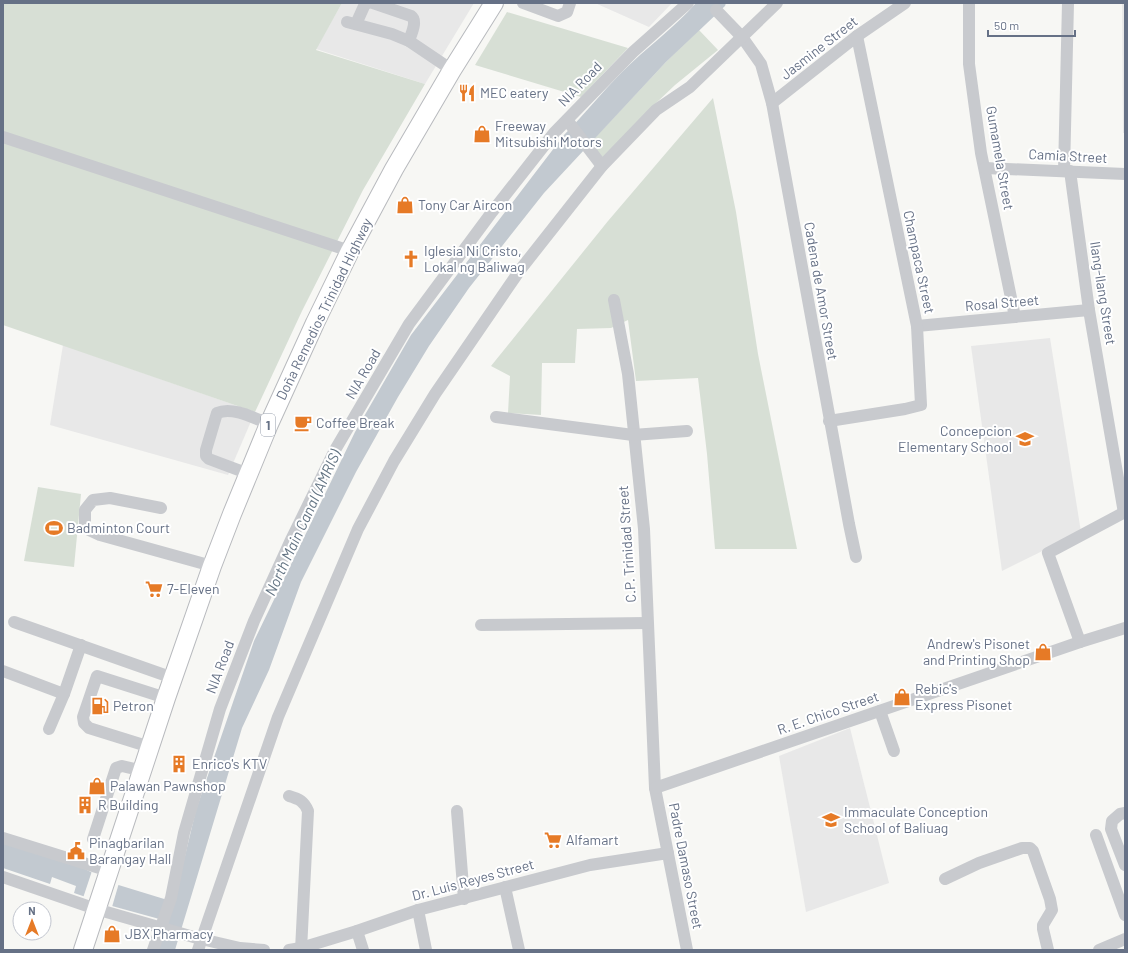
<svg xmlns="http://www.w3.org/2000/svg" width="1128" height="953" font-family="Barlow,sans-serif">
  <rect width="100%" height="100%" fill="#f7f7f4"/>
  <g fill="#e8e8e8">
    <path d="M342,3H474L425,84L316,49Z"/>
    <path d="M595,3H672L649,27Z"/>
    <path d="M1122,3H1125V133H1123Z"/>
    <path d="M1050,338L1081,532L1002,571L971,346Z"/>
    <path d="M63,345L255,412L228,475L50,425Z"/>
    <path d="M850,728L889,883L806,912L779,756Z"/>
  </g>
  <g fill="#d7dfd5">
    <path d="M3,3H342L316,50L425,84L363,190L302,311L255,412L3,325Z"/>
    <path d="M507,12L628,48L581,97L475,65Z"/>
    <path d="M699,30L718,50L675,85L654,105L604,159L590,143L666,62Z"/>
    <path d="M713,98L736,212L758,354L797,549H715L707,454L698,378L636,381L628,320L611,328L577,329L575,363H542L541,415L508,413L510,376L491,366L608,221Z"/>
    <path d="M38,487L81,494L74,567L24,561Z"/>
  </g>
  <path fill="#c2c9d0" d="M696,3H726L725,6L666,62L544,193L469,288L429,346L398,397L356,472L301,582L269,670L242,728L175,950H158L163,920L112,906L74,893L76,886L52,877L50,884L3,868V843L83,868L112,883L174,902L196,810L254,641L355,432L411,335L564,135C584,115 602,92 622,72C646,48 674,28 696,3Z"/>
  <path fill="#f7f7f4" d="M92,871L119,883L112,907L83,898Z"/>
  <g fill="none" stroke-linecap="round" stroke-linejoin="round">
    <g stroke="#b8babe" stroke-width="20">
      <path id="highway" d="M83,950L166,698L212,566L232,514L269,424L315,323L350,251L394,169L452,70L494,3"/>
    </g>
    <g stroke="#c8cace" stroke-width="12">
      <path d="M373,3L411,16C418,21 411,34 409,41"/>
      <path d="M523,3L558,16L567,12L570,3"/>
      <path d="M969,3V64L981,153L1015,317"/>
      <path d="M716,10L742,37L761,64L772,103L849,524L856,557"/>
      <path d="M347,22L392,34L409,41L452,70"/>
      <path d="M356,24L365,4L368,3"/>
      <path d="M772,103L857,36L905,3"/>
      <path d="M567,120L602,166"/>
      <path d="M3,137L350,251"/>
      <path d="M985,168L1125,174"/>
      <path d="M1064,171L1068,3"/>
      <path d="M1070,171L1089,310L1124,513"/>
      <path d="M614,300L628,374L644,529L655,788L687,950"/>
      <path d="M917,326L1089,310"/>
      <path d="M496,417L633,435L687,431"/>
      <path d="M829,421L905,409L921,405L917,326L857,36"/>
      <path d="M249,474L209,459L206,456V450L217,413C232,406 254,418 269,424"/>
      <path d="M161,508L110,498L93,500L85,510V528L100,535L212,566"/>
      <path d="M14,622L173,678"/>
      <path d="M481,625L647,623"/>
      <path d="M1080,642L1048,553L1125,512"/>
      <path d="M3,671L64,694"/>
      <path d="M880,711L894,751"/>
      <path d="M49,729L64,694L81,645"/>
      <path d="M150,747L89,728L84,723L83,717L97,676L166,698"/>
      <path d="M655,788L1080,642L1125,628"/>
      <path d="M289,796C299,799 304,801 308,811L301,950"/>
      <path d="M457,811L464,899"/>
      <path d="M1125,813L1120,814L1112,821L1111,829L1125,865"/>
      <path d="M1096,835L1125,915"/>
      <path d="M3,838L109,871"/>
      <path d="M93,839L116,768L122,766L143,771"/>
      <path d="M3,877L96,909L197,938L240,948L264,950"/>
      <path d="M945,879L979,863L1022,848H1030L1033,851L1050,899L1052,910L1043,925V929L1048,950"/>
      <path d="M505,887L519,950"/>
      <path d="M418,910L426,950"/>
      <path d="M357,931L363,950"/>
      <path d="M153,950L171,898L184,833L220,709L254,621L290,542L335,450L409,324L492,212L554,133L633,52L688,3"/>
      <path d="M198,950L278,717L358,529L394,461L435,394L520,270L602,166L656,110L690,87L777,3"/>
      <path d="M289,950L301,948L357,931L418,910L590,865L668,853"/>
      <path d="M1099,950L1125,939"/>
    </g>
    <use href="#highway" stroke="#fff" stroke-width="18"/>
  </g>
  <defs>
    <g id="restaurant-bare" transform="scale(1.38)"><path d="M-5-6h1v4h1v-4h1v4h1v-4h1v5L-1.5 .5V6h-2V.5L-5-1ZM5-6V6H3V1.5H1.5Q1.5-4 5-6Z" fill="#e67a26" stroke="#fff" stroke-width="2.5" paint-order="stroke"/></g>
    <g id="shop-bare" transform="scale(1.38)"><path d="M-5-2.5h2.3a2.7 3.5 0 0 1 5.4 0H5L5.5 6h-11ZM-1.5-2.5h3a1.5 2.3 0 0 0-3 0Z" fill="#e67a26" stroke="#fff" stroke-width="2.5" paint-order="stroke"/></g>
    <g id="church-bare" transform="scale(1.38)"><path d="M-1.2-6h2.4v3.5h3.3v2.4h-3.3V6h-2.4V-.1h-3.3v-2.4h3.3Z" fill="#e67a26" stroke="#fff" stroke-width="2.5" paint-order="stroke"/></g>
    <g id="cafe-bare" transform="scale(1.38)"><path d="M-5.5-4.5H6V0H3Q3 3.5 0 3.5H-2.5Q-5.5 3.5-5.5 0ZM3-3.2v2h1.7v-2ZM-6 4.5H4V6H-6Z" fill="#e67a26" stroke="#fff" stroke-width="2.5" paint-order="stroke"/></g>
    <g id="school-bare" transform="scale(1.38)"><path d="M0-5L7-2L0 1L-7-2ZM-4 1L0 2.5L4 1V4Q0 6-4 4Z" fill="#e67a26" stroke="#fff" stroke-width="2.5" paint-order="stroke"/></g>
    <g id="stadium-bare" transform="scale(1.38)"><path d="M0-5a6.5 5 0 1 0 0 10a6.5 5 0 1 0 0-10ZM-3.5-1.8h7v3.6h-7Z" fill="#e67a26" stroke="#fff" stroke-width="2.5" paint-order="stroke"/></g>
    <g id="supermarket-bare" transform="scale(1.38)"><path d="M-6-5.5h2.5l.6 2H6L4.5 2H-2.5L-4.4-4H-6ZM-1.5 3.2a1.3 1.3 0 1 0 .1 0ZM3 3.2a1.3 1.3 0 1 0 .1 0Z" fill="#e67a26" stroke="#fff" stroke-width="2.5" paint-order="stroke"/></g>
    <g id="fuel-bare" transform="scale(1.38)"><path d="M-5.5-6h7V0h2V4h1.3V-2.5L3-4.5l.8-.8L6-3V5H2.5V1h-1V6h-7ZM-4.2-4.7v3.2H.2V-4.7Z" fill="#e67a26" stroke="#fff" stroke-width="2.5" paint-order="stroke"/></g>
    <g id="building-bare" transform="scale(1.38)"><path d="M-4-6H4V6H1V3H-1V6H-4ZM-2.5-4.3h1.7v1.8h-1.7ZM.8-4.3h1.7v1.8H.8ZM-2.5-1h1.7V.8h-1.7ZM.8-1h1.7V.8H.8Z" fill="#e67a26" stroke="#fff" stroke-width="2.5" paint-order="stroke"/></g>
    <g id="civic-bare" transform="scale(1.38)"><path d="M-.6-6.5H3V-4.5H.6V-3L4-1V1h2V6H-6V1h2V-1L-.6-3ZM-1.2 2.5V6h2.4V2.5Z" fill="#e67a26" stroke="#fff" stroke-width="2.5" paint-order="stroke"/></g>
  </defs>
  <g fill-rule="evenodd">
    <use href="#restaurant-bare" x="467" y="93"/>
    <use href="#shop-bare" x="482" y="134"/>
    <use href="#shop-bare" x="405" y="205"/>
    <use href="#church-bare" x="411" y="259"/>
    <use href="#cafe-bare" x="303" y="423"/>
    <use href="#school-bare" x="1025" y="439"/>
    <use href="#stadium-bare" x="54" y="528"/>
    <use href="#supermarket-bare" x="154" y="589"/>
    <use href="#shop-bare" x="1043" y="652"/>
    <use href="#shop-bare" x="902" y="697"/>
    <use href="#fuel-bare" x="100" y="706"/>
    <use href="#building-bare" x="179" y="764"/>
    <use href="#shop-bare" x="97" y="786"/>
    <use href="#building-bare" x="85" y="805"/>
    <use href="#school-bare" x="831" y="820"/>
    <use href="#supermarket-bare" x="553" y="840"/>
    <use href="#civic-bare" x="76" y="851"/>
    <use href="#shop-bare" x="112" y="934"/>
  </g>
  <g text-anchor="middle" stroke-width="4" stroke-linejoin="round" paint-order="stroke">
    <rect fill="#fff" stroke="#949caa" stroke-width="1" x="261" y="414" width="14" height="22" rx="3"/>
    <g font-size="13" font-weight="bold" fill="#667186">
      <text x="268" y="430">1</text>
    </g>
    <g font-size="14" fill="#667186" stroke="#fff">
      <text transform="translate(819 48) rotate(-38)" y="5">Jasmine Street</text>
      <text transform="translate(580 84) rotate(-46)" y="5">NIA Road</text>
      <text transform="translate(1068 156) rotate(3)" y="5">Camia Street</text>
      <text transform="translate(1000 158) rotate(80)" y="5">Gumamela Street</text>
      <text transform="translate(919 262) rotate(78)" y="5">Champaca Street</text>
      <text transform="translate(821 291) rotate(80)" y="5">Cadena de Amor Street</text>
      <text transform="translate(1103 293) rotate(81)" y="5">Ilang-Ilang Street</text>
      <text transform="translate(1002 303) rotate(-5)" y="5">Rosal Street</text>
      <text transform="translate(324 309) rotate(-64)" y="5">Doña Remedios Trinidad Highway</text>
      <text transform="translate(363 374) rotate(-60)" y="5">NIA Road</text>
      <text transform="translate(627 544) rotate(-94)" y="5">C.P. Trinidad Street</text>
      <text transform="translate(220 667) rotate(-69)" y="5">NIA Road</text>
      <text transform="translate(828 713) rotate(-19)" y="5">R. E. Chico Street</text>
      <text transform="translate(686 866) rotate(79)" y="5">Padre Damaso Street</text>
      <text transform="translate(473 880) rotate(-15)" y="5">Dr. Luis Reyes Street</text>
    </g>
    <g font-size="14" fill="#667186" stroke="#fff" text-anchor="start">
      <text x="480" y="98">MEC eatery</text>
      <text x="495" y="131">Freeway<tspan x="495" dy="16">Mitsubishi Motors</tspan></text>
      <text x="418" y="210">Tony Car Aircon</text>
      <text x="424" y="256">Iglesia Ni Cristo,<tspan x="424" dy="16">Lokal ng Baliwag</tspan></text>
      <text x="316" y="428">Coffee Break</text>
      <text x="1012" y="436" text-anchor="end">Concepcion<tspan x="1012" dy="16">Elementary School</tspan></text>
      <text x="67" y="533">Badminton Court</text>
      <text x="167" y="594">7-Eleven</text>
      <text x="1030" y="649" text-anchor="end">Andrew's Pisonet<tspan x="1030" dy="16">and Printing Shop</tspan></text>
      <text x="915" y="694">Rebic's<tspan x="915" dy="16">Express Pisonet</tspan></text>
      <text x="113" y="711">Petron</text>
      <text x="192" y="769">Enrico's KTV</text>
      <text x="110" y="791">Palawan Pawnshop</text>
      <text x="98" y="810">R Building</text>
      <text x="844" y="817">Immaculate Conception<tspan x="844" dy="16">School of Baliuag</tspan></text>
      <text x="566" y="845">Alfamart</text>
      <text x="89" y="848">Pinagbarilan<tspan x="89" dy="16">Barangay Hall</tspan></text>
      <text x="125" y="939">JBX Pharmacy</text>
    </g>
    <g font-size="15" font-style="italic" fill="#627382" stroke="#fff">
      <text transform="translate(303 523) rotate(-65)" y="5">North Main Canal (AMRIS)</text>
    </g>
  </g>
  <rect width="1128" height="953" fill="none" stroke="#667186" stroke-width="8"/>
  <g transform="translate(32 921)"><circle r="19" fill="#ffffff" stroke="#c2c6cf"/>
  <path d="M0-3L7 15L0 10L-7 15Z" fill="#e67a26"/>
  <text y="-6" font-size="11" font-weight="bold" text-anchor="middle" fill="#667186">N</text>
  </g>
  <path d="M988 30v6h87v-6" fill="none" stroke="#667186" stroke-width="2"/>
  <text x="994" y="30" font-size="12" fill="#667186" stroke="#ffffff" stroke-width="3" paint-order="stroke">50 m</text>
</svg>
